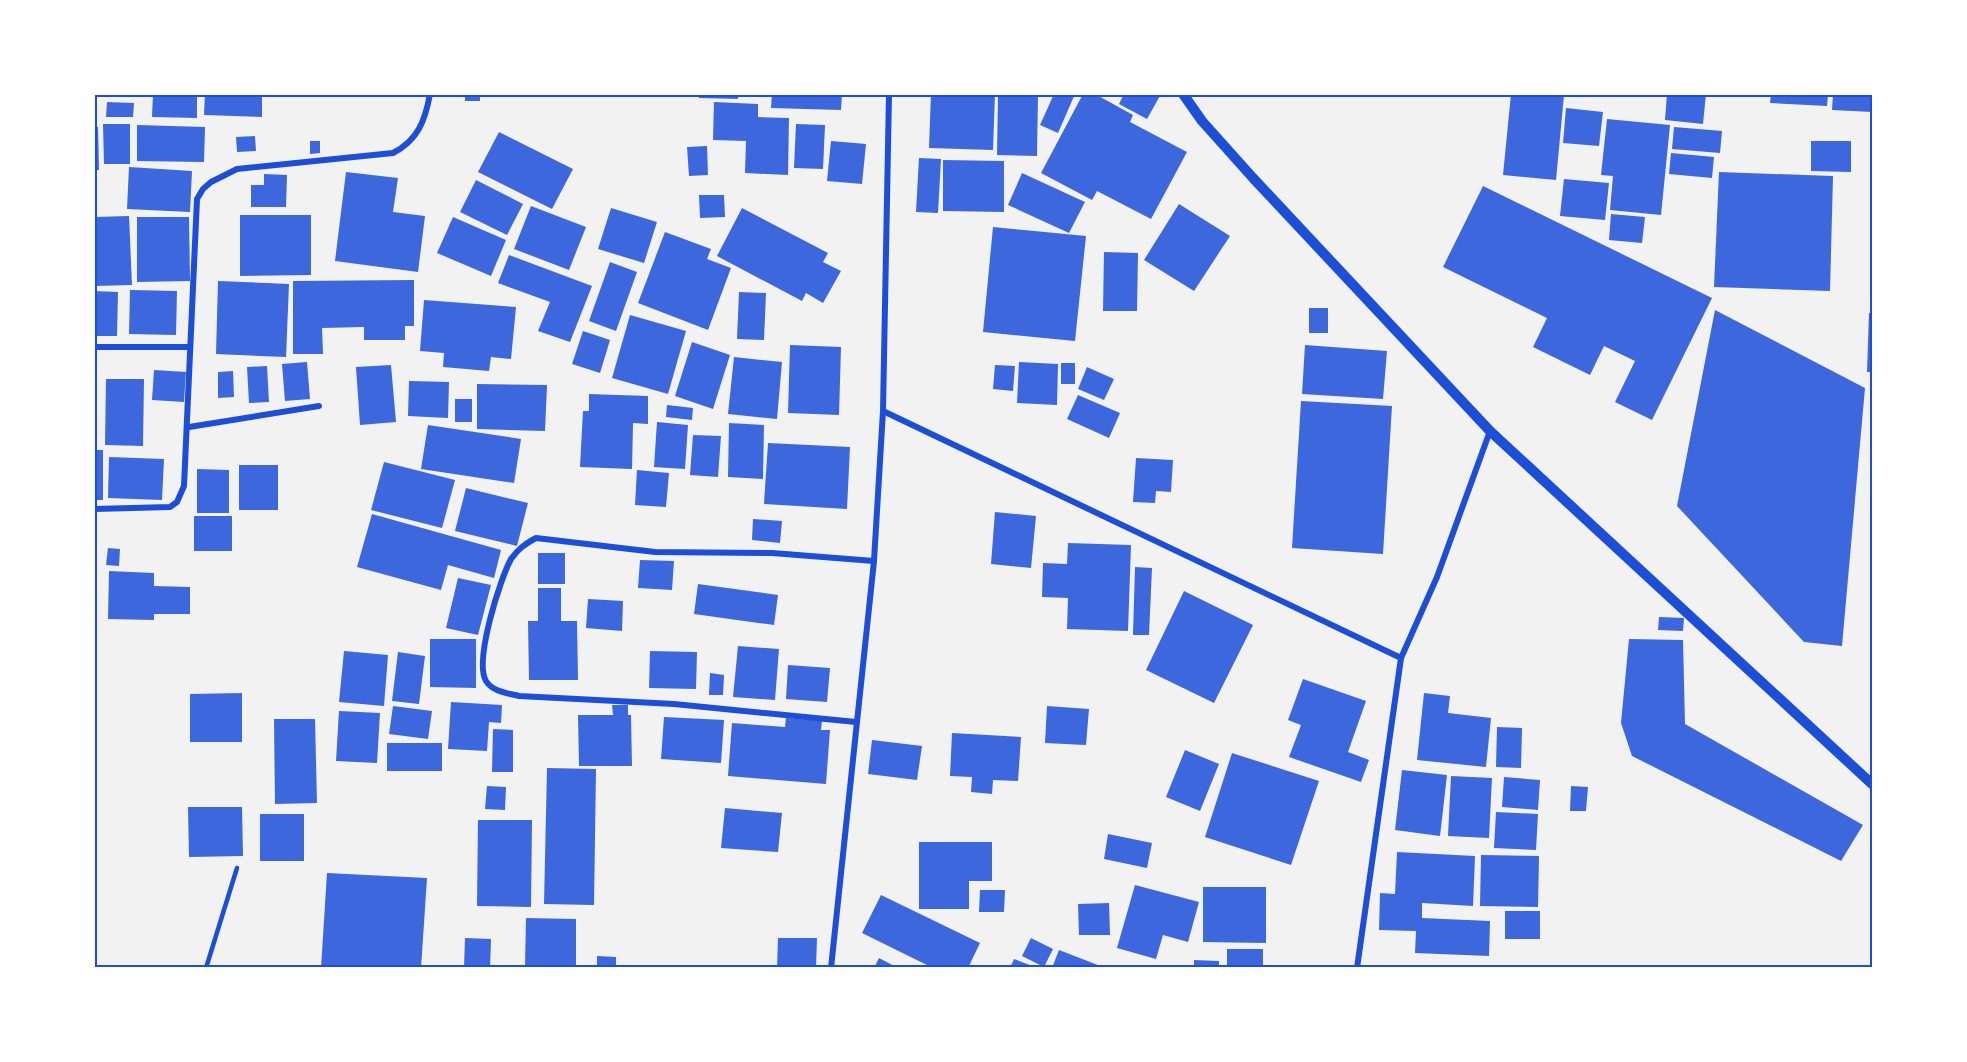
<svg xmlns="http://www.w3.org/2000/svg" width="1967" height="1062" font-family="'Fira Sans',sans-serif">
  <rect width="100%" height="100%" fill="#f2f2f2"/>
  <g fill="#3d67dc">
    <path d="M153,94H197V118L152,117Z"/>
    <path d="M205,94H262V117L204,115Z"/>
    <rect x="465" y="94" width="15" height="7"/>
    <path d="M699,94H738V99L699,98Z"/>
    <path d="M772,94H842L841,110L771,108Z"/>
    <path d="M931,94H995L993,150L929,148Z"/>
    <path d="M998,94H1038L1037,156L997,155Z"/>
    <path d="M1054,94H1075L1058,133L1040,125Z"/>
    <path d="M1083,94H1095L1133,115L1130,122L1187,152L1151,219L1097,191L1092,200L1041,173Z"/>
    <path d="M1124,94H1161L1147,119L1119,104Z"/>
    <path d="M1511,94L1564,95L1556,180L1503,175Z"/>
    <path d="M1667,94H1706L1703,124L1665,120Z"/>
    <path d="M1771,94H1828L1827,106L1770,103Z"/>
    <path d="M1833,94H1872V112L1832,110Z"/>
    <path d="M107,102L134,103L133,117H106Z"/>
    <path d="M714,102L758,104V117L789,118L788,175L745,173L746,141L713,140Z"/>
    <path d="M1566,108L1603,112L1599,146L1563,143Z"/>
    <path d="M1607,119L1670,125L1661,215L1610,210L1613,176L1601,175Z"/>
    <path d="M103,124H130V164H104Z"/>
    <path d="M796,124L825,125L823,169L794,168Z"/>
    <path d="M137,125L205,127L204,162L137,161Z"/>
    <path d="M94,127H98L99,170H94Z"/>
    <path d="M1674,127L1722,131L1720,153L1672,149Z"/>
    <path d="M499,132L573,169L552,209L478,172Z"/>
    <path d="M255,136L256,151L237,152L236,137Z"/>
    <path d="M310,141H320V153L310,154Z"/>
    <path d="M831,141L866,144L862,184L827,181Z"/>
    <path d="M1811,141H1851V172L1811,171Z"/>
    <path d="M707,146L708,175L689,176L687,147Z"/>
    <path d="M1671,153L1714,157L1712,178L1669,174Z"/>
    <path d="M919,158L941,159L938,213L916,212Z"/>
    <path d="M943,160L1004,161V212L943,211Z"/>
    <path d="M129,167L192,171L190,212L127,209Z"/>
    <path d="M346,172L398,178L393,212L425,216L418,272L335,261Z"/>
    <path d="M1719,172L1833,176L1830,291L1714,287Z"/>
    <path d="M1022,173L1085,202L1069,233L1008,205Z"/>
    <path d="M264,174L287,175L286,207H251V185H264Z"/>
    <path d="M1564,179L1609,183L1605,220L1560,216Z"/>
    <path d="M476,180L523,204L507,235L460,212Z"/>
    <path d="M1483,186L1712,298L1652,420L1615,402L1635,361L1604,346L1590,375L1533,347L1547,318L1443,267Z"/>
    <path d="M699,195H724L725,217L700,218Z"/>
    <path d="M1179,204L1230,236L1194,291L1144,260Z"/>
    <path d="M531,206L586,227L569,270L514,249Z"/>
    <path d="M611,208L657,222L644,263L598,249Z"/>
    <path d="M742,208L828,253L823,262L841,271L823,303L806,293L802,301L717,256Z"/>
    <path d="M1611,214L1645,217L1642,243L1609,240Z"/>
    <path d="M240,215H311V275L240,276Z"/>
    <path d="M129,216L132,285L94,286V217Z"/>
    <path d="M137,217H189L190,281L137,282Z"/>
    <path d="M453,217L506,240L491,276L437,253Z"/>
    <path d="M993,227L1086,236L1075,341L983,332Z"/>
    <path d="M665,232L711,249L707,259L731,268L708,330L638,303Z"/>
    <path d="M1104,252L1138,253L1137,311H1103Z"/>
    <path d="M509,255L592,286L570,342L538,331L550,302L498,283Z"/>
    <path d="M610,262L637,272L616,331L589,321Z"/>
    <path d="M414,280V326H405V340H364V327L322,328L323,354H293V281Z"/>
    <path d="M218,281L289,284L286,357L216,354Z"/>
    <path d="M130,290L177,291L176,335L129,334Z"/>
    <path d="M94,291L118,292L117,336H94Z"/>
    <path d="M739,292L766,293L764,340L737,339Z"/>
    <path d="M424,300L516,307L511,359L491,357L489,371L443,367L444,353L420,351Z"/>
    <rect x="1309" y="308" width="19" height="25"/>
    <path d="M1715,310L1865,388L1842,646L1804,642L1677,506Z"/>
    <path d="M1869,313H1872V372H1867Z"/>
    <path d="M630,315L686,331L668,394L612,378Z"/>
    <path d="M583,331L610,340L600,373L572,364Z"/>
    <path d="M692,342L730,355L713,409L675,396Z"/>
    <path d="M790,345L841,347L839,415L788,413Z"/>
    <path d="M1305,345L1387,351L1383,399L1302,394Z"/>
    <path d="M734,357L782,362L777,419L728,414Z"/>
    <path d="M307,362L310,399L285,401L282,364Z"/>
    <path d="M1019,362L1058,364L1057,405L1017,403Z"/>
    <rect x="1061" y="363" width="14" height="21"/>
    <path d="M391,365L396,422L360,425L356,367Z"/>
    <path d="M995,365L1015,366L1013,391L993,389Z"/>
    <path d="M267,366L269,402L249,403L247,367Z"/>
    <path d="M1087,367L1114,379L1104,400L1078,389Z"/>
    <path d="M154,370L186,372L184,402L152,400Z"/>
    <path d="M233,371L234,397L218,398V372Z"/>
    <path d="M106,379H144L143,446L105,445Z"/>
    <path d="M409,381L449,382L448,418L408,416Z"/>
    <path d="M477,384L547,385L545,431L477,429Z"/>
    <path d="M589,394L648,396V424L633,423L632,469L580,467L583,411H589Z"/>
    <path d="M1078,395L1120,413L1109,438L1067,419Z"/>
    <rect x="455" y="399" width="17" height="23"/>
    <path d="M1301,401L1392,406L1383,554L1292,548Z"/>
    <path d="M667,405L693,408L692,420L666,417Z"/>
    <path d="M657,422L688,425L685,469L654,467Z"/>
    <path d="M729,423L764,425L763,479L728,477Z"/>
    <path d="M428,425L521,439L514,483L421,469Z"/>
    <path d="M693,435L721,436L718,477L690,475Z"/>
    <path d="M768,443L850,447L847,509L764,504Z"/>
    <rect x="94" y="450" width="9" height="50"/>
    <path d="M109,457L164,459L162,500L108,498Z"/>
    <path d="M1136,458L1173,460L1171,492L1156,491L1155,503L1133,502Z"/>
    <path d="M384,462L455,480L442,528L371,510Z"/>
    <rect x="239" y="465" width="39" height="45"/>
    <path d="M197,469L229,470V513H197Z"/>
    <path d="M637,470L669,473L666,507L635,505Z"/>
    <path d="M466,488L528,503L517,546L455,531Z"/>
    <path d="M995,512L1036,516L1031,568L991,564Z"/>
    <path d="M372,514L501,550L494,578L448,565L441,590L357,567Z"/>
    <rect x="194" y="516" width="38" height="35"/>
    <path d="M753,519L782,521L780,543L752,540Z"/>
    <path d="M1068,543L1131,545L1128,631L1067,629L1068,598L1042,597L1043,563L1067,564Z"/>
    <path d="M108,548L120,549L119,566L106,565Z"/>
    <rect x="538" y="553" width="27" height="31"/>
    <path d="M640,560L674,561L672,590L638,588Z"/>
    <path d="M1135,567L1152,568L1149,635H1133Z"/>
    <path d="M109,571L154,573V586L190,587V614H154V620L108,619Z"/>
    <path d="M458,578L491,585L478,635L446,628Z"/>
    <path d="M698,584L778,595L774,625L694,614Z"/>
    <path d="M538,588H561V621H577L578,680H529L528,621H538Z"/>
    <path d="M1184,591L1253,625L1214,703L1146,670Z"/>
    <path d="M588,599L623,601L622,631L586,628Z"/>
    <path d="M1659,617L1684,618L1683,631L1658,630Z"/>
    <path d="M430,639H476V688L430,687Z"/>
    <path d="M1629,639L1683,640L1685,724L1863,825L1841,861L1632,756L1621,723Z"/>
    <path d="M738,646L779,649L775,700L733,697Z"/>
    <path d="M344,651L388,655L384,706L339,702Z"/>
    <path d="M650,651L697,652L696,689L649,688Z"/>
    <path d="M398,652L425,656L419,704L392,701Z"/>
    <path d="M788,665L830,668L827,702L786,699Z"/>
    <path d="M710,673L724,675L723,695H709Z"/>
    <path d="M1303,679L1366,701L1348,752L1369,760L1361,782L1289,757L1301,725L1288,720Z"/>
    <path d="M242,693V742H190V694Z"/>
    <path d="M1424,693L1450,696L1448,713L1491,718L1486,767L1417,760Z"/>
    <path d="M451,702L502,705L501,723L489,722L487,751L448,749Z"/>
    <path d="M612,705H628V715H631L632,766H579L578,715H613Z"/>
    <path d="M393,706L432,711L428,739L389,734Z"/>
    <path d="M1047,706L1089,709L1086,745L1045,743Z"/>
    <path d="M339,711L380,713L377,763L336,761Z"/>
    <path d="M664,717L724,720L721,763L661,759Z"/>
    <path d="M786,718L822,721L821,730H830L826,784L728,776L732,723L785,727Z"/>
    <path d="M274,719H315L317,803L275,804Z"/>
    <path d="M1497,727L1522,728L1521,768L1496,767Z"/>
    <path d="M493,729L513,730V772H492Z"/>
    <path d="M952,733L1021,737L1018,781L993,780L992,794L971,792L972,777L950,776Z"/>
    <path d="M872,740L922,746L917,780L868,774Z"/>
    <rect x="387" y="743" width="55" height="28"/>
    <path d="M1185,750L1219,764L1200,811L1166,797Z"/>
    <path d="M1232,753L1319,781L1291,865L1205,837Z"/>
    <path d="M547,768L596,769L594,905L544,904Z"/>
    <path d="M1402,770L1447,775L1440,836L1395,830Z"/>
    <path d="M1451,776L1492,778L1489,838L1448,836Z"/>
    <path d="M1504,777L1540,780L1538,810L1502,807Z"/>
    <path d="M487,786L506,787L505,810L485,809Z"/>
    <path d="M1571,786L1588,787L1586,811H1570Z"/>
    <path d="M188,807H242L243,856L189,857Z"/>
    <path d="M725,808L782,813L778,852L721,848Z"/>
    <path d="M1496,812L1538,814L1536,850L1494,848Z"/>
    <rect x="260" y="814" width="44" height="47"/>
    <path d="M478,820H532L531,907L477,906Z"/>
    <path d="M1108,834L1152,843L1147,868L1104,859Z"/>
    <path d="M919,842H992V881H969V909H919Z"/>
    <path d="M1397,852L1475,856L1473,906L1422,903V918L1490,921L1489,956L1415,953L1416,931L1379,930L1380,893L1395,894Z"/>
    <path d="M1481,855L1539,856L1538,907L1480,906Z"/>
    <path d="M327,873L427,878L421,968H321Z"/>
    <path d="M1135,885L1199,902L1188,942L1163,935L1156,959L1117,948Z"/>
    <path d="M1203,887H1266V943L1203,942Z"/>
    <path d="M980,890H1005L1004,912H979Z"/>
    <path d="M881,895L980,943L968,968H933L862,933Z"/>
    <path d="M1109,903L1110,935H1079L1078,904Z"/>
    <rect x="1505" y="911" width="35" height="28"/>
    <path d="M526,918L576,919V968H525Z"/>
    <path d="M465,938L491,939L490,968H464Z"/>
    <path d="M778,938H817L816,968H777Z"/>
    <path d="M1031,938L1053,949L1044,967L1022,956Z"/>
    <rect x="1227" y="949" width="36" height="19"/>
    <path d="M1059,950L1103,967V968H1052Z"/>
    <path d="M597,956L616,957V968H597Z"/>
    <path d="M879,958L898,968H874Z"/>
    <path d="M1014,959L1035,967V968H1010Z"/>
    <path d="M1194,960L1219,961V968H1194Z"/>
  </g>
  <g fill="none" stroke-linecap="round" stroke-linejoin="round">
    <path stroke="#1d4ed8" stroke-width="4.5" d="M206,968L237,868"/>
    <g stroke="#1d4ed8" stroke-width="6">
      <path d="M94,347H190"/>
      <path d="M883,411L1401,658L1357,968"/>
      <path d="M189,427L319,406"/>
      <path d="M94,509L170,507L177,502L184,486L197,199L203,189L211,182L237,169L393,153C418,140 425,121 430,94"/>
      <path d="M1401,658L1437,577L1490,431"/>
      <path d="M856,722L674,704L519,696C507,693 493,692 486,681C474,661 500,579 511,559C518,549 525,544 536,538L655,552L772,553L874,561"/>
      <path d="M831,968L874,561L883,411L889,94"/>
    </g>
    <path stroke="#1d4ed8" stroke-width="10" d="M1183,94L1202,121L1253,178L1490,431L1872,784"/>
  </g>
  <rect width="1967" height="1062" fill="none" stroke="#ffffff" stroke-width="192"/>
  <rect x="96" y="96" width="1775" height="870" fill="none" stroke="#1d4ed8" stroke-width="2"/>
</svg>
